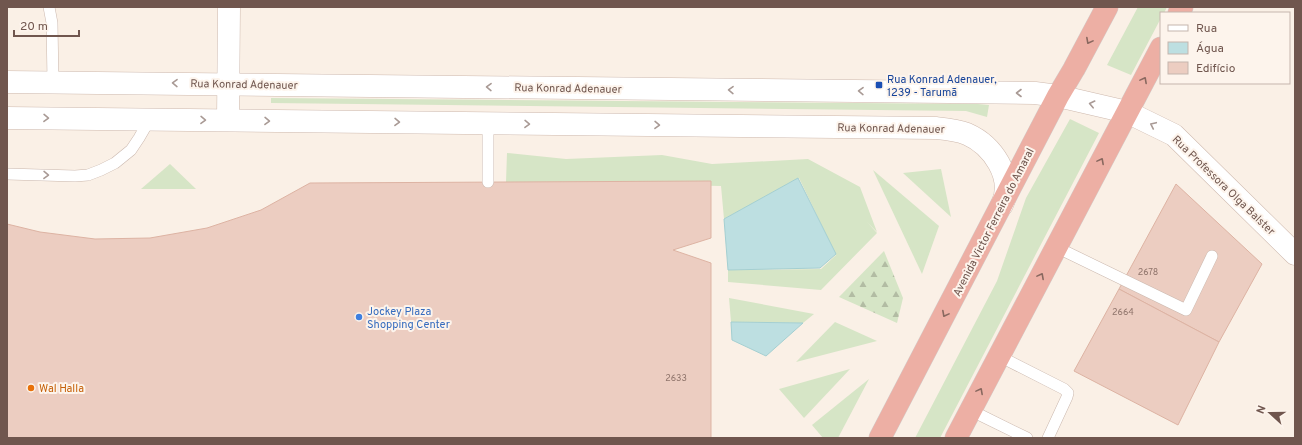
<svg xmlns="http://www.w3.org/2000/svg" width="1302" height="445" font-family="Overpass,sans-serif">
  <defs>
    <pattern id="forest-firs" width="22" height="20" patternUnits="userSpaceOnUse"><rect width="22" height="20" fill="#d6e5c6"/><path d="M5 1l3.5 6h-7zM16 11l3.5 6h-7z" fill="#b2bca3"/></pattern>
  </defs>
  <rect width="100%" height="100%" fill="#faf0e6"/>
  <g fill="#d6e5c6">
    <path d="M1138,7H1167L1164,13H1161V18L1131,75L1107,65Z"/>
    <path d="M271,98L978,104L989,105L987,117L966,111L271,103Z"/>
    <path d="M1070,119L1099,133L940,438H915L997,281L1026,198Z"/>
    <path d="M507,153L566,159L662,155L712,164L808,159L860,187L877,232L867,222L877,233L821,290L728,282V270L821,269L836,255L799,178L724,219L721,186L506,182Z"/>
    <path d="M170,164L196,189H141Z"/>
    <path d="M941,169L951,217L903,173Z"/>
    <path d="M873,170L939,226L922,274Z"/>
    <path d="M729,298L814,314L803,323L731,322Z"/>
    <path d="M835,322L877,341L796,362Z"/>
    <path d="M850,369L804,418L779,389Z"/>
    <path d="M869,379L838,438H823L812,425Z"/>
  </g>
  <path fill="url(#forest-firs)" d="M884,251L903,298L897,323L839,297Z"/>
  <g fill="#bddfe1" stroke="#a4cfd1">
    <path d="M798,178L836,254L820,268L728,270L724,219Z"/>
    <path d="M731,322L803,323L766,356L732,340Z"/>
  </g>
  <g fill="#eccdc1" stroke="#ddb3a3">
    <path d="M711,181V238L673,250L711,263V438H7V224L40,232L95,239L150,238L207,228L261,210L310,183Z"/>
    <path d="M1176,184L1262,264L1219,342L1119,289Z"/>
    <path d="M1119,289L1219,342L1178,425L1074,371Z"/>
  </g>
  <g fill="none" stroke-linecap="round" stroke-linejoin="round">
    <g stroke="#cab7ad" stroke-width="12">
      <g id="lane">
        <path d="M49,7L52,23L53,82"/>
        <path d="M488,123V182"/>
        <path d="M7,174L75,176L88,175L101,170L115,163L131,150L139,138L150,119"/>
        <path d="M1056,247L1186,310L1212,256"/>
        <path d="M999,356L1064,389L1068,393L1067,397L1048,438"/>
        <path d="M970,410L1027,438"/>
      </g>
    </g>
    <g stroke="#ceb9ae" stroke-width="23">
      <g id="secondary">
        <path d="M7,82L1035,93L1058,96L1127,112L1174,135L1295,254"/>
        <path d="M7,118L936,128C946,129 957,130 967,134C992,145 1015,177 1002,205"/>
        <path d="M228,120L229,7"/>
      </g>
    </g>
    <g stroke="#d4ccca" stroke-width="23">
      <g id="highway">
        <path d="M1179,13L1182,7"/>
        <path d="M880,438L1058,96L1074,69L1107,7"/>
        <path d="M956,438L1161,48"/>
      </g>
    </g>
    <use href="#lane" stroke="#fff" stroke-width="11"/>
    <use href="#secondary" stroke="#fff" stroke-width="22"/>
    <use href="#highway" stroke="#edafa4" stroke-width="22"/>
  </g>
  <defs><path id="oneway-chevron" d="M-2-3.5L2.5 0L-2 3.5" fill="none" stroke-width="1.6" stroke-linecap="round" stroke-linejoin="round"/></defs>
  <g stroke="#89685f">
    <use href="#oneway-chevron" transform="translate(1089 41) rotate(118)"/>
    <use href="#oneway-chevron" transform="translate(1144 80) rotate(-62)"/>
    <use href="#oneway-chevron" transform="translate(1101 161) rotate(-62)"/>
    <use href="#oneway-chevron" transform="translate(1041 276) rotate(-62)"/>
    <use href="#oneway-chevron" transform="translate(945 314) rotate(118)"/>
    <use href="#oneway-chevron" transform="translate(980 391) rotate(-62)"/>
  </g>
  <g stroke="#a99a95">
    <use href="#oneway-chevron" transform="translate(175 83) rotate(-179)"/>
    <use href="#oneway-chevron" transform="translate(489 87) rotate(-179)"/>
    <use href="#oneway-chevron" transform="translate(731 90) rotate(-179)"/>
    <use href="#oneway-chevron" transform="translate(861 91) rotate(-179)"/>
    <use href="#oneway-chevron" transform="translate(1019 93) rotate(180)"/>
    <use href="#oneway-chevron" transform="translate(1092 104) rotate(-167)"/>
    <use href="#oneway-chevron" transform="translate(46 118) rotate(1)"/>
    <use href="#oneway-chevron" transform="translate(203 120) rotate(1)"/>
    <use href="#oneway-chevron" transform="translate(267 121) rotate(1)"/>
    <use href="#oneway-chevron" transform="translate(397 122) rotate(1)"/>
    <use href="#oneway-chevron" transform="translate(527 124) rotate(1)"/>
    <use href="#oneway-chevron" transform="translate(657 125) rotate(1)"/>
    <use href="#oneway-chevron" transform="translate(1153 125) rotate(-155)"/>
    <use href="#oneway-chevron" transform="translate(46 175) rotate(1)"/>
  </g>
  <rect fill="#1a4fb4" stroke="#fdf4ec" stroke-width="1.5" x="875" y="81" width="8" height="8" rx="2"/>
  <circle fill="#3f7fe0" stroke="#fdf4ec" stroke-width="1.5" cx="359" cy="317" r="4"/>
  <circle fill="#e8710a" stroke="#fdf4ec" stroke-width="1.5" cx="31" cy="388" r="4"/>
  <g text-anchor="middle" stroke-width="4" stroke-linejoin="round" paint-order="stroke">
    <g font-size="9" fill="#8f746b">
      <text x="1148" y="275">2678</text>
      <text x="1123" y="315">2664</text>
      <text x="676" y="381">2633</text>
    </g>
    <g font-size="11" fill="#164399" stroke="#fdf4ec" text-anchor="start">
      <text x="887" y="83">Rua Konrad Adenauer,<tspan x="887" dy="13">1239 - Tarumã</tspan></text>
    </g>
    <g font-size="11" fill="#70564e" stroke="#fdf4ec">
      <text transform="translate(244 84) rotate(1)" y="4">Rua Konrad Adenauer</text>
      <text transform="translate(568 88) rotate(1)" y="4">Rua Konrad Adenauer</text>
      <text transform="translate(891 128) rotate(1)" y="4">Rua Konrad Adenauer</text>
      <text transform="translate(1224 185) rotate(44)" y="4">Rua Professora Olga Balster</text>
      <text transform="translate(993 222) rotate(-63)" y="4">Avenida Victor Ferreira do Amaral</text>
    </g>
    <g font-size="11" fill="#366cbe" stroke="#fdf4ec" text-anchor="start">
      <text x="367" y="315">Jockey Plaza<tspan x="367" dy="13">Shopping Center</tspan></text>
    </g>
    <g font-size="11" fill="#c56008" stroke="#fdf4ec" text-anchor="start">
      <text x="39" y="392">Wal Halla</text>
    </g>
  </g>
  <rect width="1302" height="445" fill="none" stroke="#70564e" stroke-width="16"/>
  <rect x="1160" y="12" width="130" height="72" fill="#fdf4ec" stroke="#c5b5ad"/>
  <rect x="1168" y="25" width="20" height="6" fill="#ffffff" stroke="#c5b5ad"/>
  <text x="1196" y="32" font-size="12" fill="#70564e">Rua</text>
  <rect x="1168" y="42" width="20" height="12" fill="#bddfe1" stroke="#c5b5ad"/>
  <text x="1196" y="52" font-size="12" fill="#70564e">Água</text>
  <rect x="1168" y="62" width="20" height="12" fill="#eccdc1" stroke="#c5b5ad"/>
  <text x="1196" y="72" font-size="12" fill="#70564e">Edifício</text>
  <g transform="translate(1270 413) rotate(291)" stroke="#fdf4ec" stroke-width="3" paint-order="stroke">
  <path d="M0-3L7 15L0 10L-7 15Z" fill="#70564e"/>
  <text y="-6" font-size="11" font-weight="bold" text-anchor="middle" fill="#70564e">N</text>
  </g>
  <path d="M14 30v6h65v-6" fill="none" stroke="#70564e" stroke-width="2"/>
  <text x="20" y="30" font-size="12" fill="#70564e" stroke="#fdf4ec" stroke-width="3" paint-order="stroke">20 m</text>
</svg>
